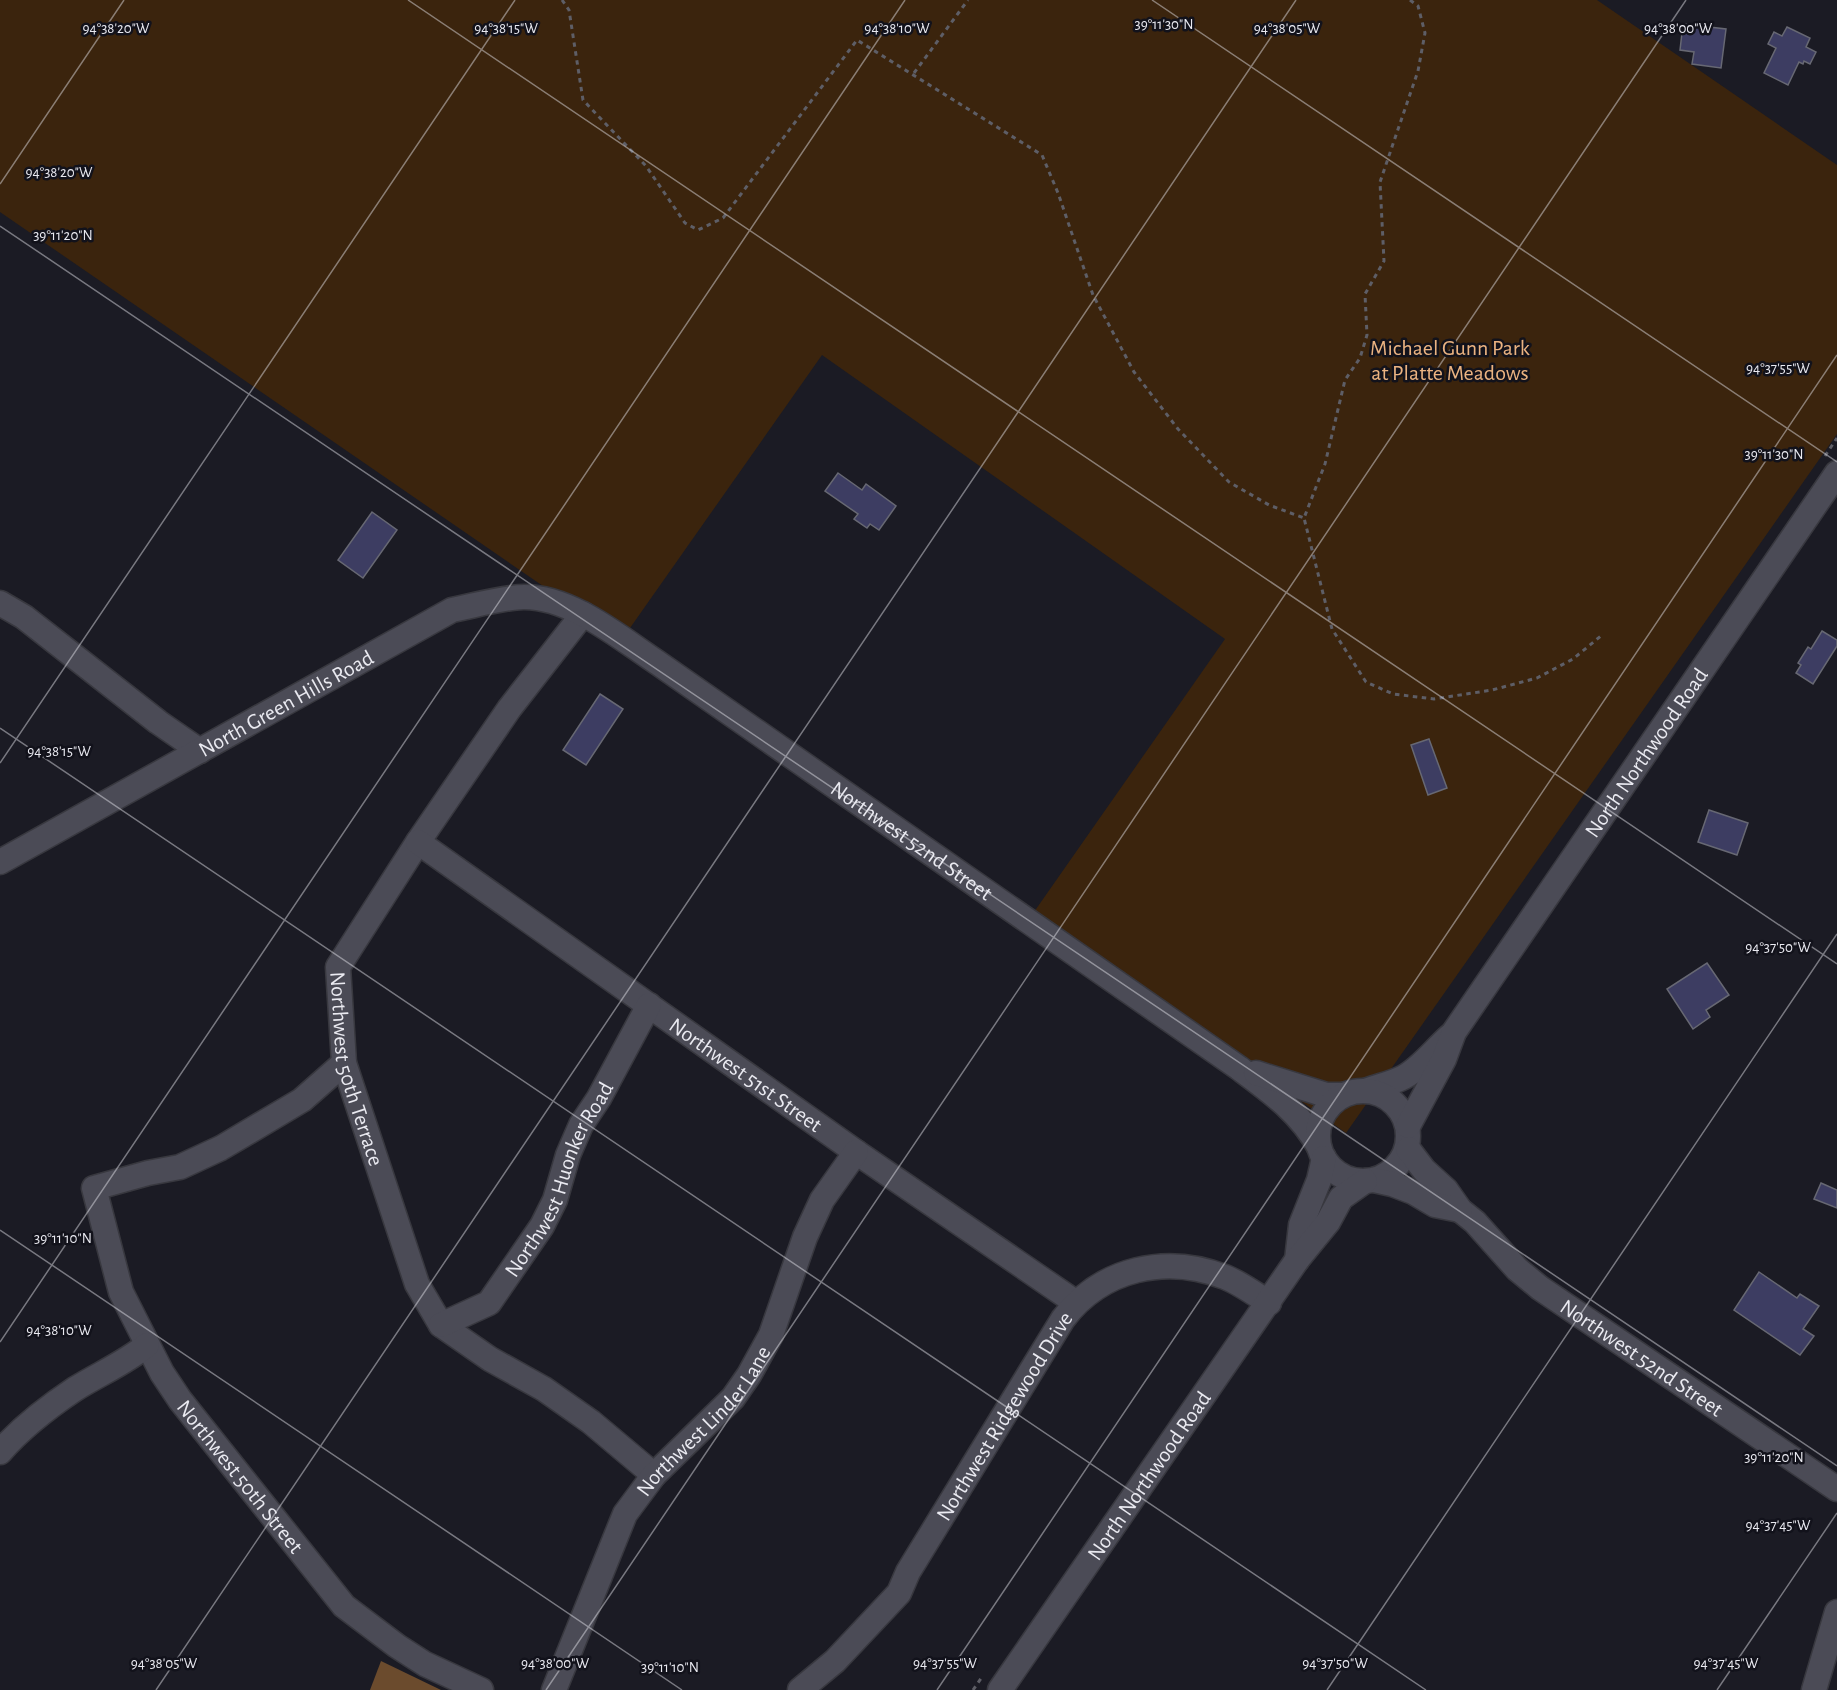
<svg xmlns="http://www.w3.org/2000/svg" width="1837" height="1690" font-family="'Alegreya Sans',sans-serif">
  <rect width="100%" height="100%" fill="#1b1b24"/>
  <path fill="#3b240d" d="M0,0H1597L1837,165V434L1346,1133L1034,912L1225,639L822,355L630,628C601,609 576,597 543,586L0,212Z"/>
  <path fill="#6b4b2d" d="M381,1661L441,1690H370Z"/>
  <g fill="#3d3d62" stroke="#676873" stroke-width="1.5">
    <path d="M1683,24L1726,29L1721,68L1692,64L1694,52L1680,50Z"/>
    <path d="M1787,27L1810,38L1806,47L1816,52L1810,64L1804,61L1803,64L1799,62L1788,85L1764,73L1776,48L1768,44L1774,32L1782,36Z"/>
    <path d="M838,473L862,490L866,484L896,506L879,530L870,524L867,528L854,519L858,514L825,491Z"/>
    <path d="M372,512L397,530L363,578L338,560Z"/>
    <path d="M1822,631L1837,640V646L1813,684L1796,673L1801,665L1798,663L1808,647L1811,649Z"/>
    <path d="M600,694L623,709L586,765L563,750Z"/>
    <path d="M1429,739L1447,788L1428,795L1411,745Z"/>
    <path d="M1709,810L1748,823L1737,855L1698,842Z"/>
    <path d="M1707,963L1729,995L1706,1010L1710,1017L1693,1029L1667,989Z"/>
    <path d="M1821,1183L1837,1190V1208L1814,1199Z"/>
    <path d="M1759,1272L1797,1298L1800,1294L1819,1306L1803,1329L1814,1336L1800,1355L1734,1310Z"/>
  </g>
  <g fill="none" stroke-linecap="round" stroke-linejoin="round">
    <g stroke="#38383f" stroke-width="27">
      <g id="minor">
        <path d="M0,603L24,617L158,722L200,751"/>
        <path id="s1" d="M583,614L509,709L418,842L338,967L344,1063L417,1284L441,1325L490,1359L544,1389L591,1422L654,1475"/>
        <path id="s2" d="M418,842L856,1152L1075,1302"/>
        <path id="s3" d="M0,862L452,610C473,606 504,597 524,597C572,597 620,638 658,663L1239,1068C1270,1091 1301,1113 1319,1147"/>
        <path id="s4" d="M344,1063L302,1100L221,1148L180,1167L148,1173L94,1188L121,1292L162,1373L180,1400L344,1606L397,1646L425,1664L481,1690"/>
        <path d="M1256,1073L1326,1095H1342"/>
        <path d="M1368,1090C1379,1086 1393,1083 1404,1077C1421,1068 1435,1049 1450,1036"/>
        <circle cx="1363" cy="1136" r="45"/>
        <path id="s5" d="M1408,1126L1444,1059L1454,1032L1837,473"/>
        <path id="s6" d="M1408,1149L1424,1170L1446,1190L1460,1210L1475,1222L1517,1269L1540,1288L1837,1489"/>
        <path d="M1374,1180L1392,1184L1413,1192L1435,1205L1460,1210"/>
        <path d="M1297,1260L1301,1225L1319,1180L1324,1158"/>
        <path id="s7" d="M441,1325L489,1303L542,1226L555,1200L568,1155L581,1125L599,1098L649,1005"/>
        <path d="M0,1452C21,1428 48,1407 75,1389C99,1374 125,1363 147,1345"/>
        <path id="s8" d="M554,1690L625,1514L654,1475L733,1398L749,1375L771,1335L805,1237L822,1200L856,1152"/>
        <path id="s9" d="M800,1690L835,1661L899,1593L908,1572L1063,1319C1102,1268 1166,1254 1225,1277C1240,1283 1255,1294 1269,1303"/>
        <path id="s10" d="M1000,1690L1297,1260L1328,1222L1341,1198L1365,1181"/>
        <path d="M1814,1690L1837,1612"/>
      </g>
    </g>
    <g stroke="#5e5e66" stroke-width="3" stroke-dasharray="4.5 4.5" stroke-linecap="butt">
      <path d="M562,0L569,10L583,100L646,166L685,223L698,230L723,218L857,40L1042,155L1058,193L1093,295L1134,372L1178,429L1229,482L1269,505L1304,518"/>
      <path d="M1410,0L1418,6L1425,33L1418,71L1380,182L1384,261L1365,294L1367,335L1360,358L1345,380L1325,464L1304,518L1332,629L1366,682L1393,694L1434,699L1492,690L1537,678L1573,659L1602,635"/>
      <path d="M914,73L968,0"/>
      <path d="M1825,456L1837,438"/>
      <path d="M973,1690L982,1677"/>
    </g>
    <use href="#minor" stroke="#4b4b56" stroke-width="24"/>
  </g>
  <path fill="none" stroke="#eaeaf1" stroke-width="1.5" stroke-opacity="0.45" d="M408,0L1837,964M1152,0L1837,462M0,184L124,0M0,226L1837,1466M0,728L1426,1690M0,763L515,0M0,1230L682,1690M0,1342L905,0M156,1690L1296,0M546,1690L1686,0M937,1690L1837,355M1327,1690L1837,934M1717,1690L1837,1513"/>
  <g text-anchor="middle" stroke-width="5" stroke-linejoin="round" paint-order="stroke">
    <g font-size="22" fill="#ebb381" stroke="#12121b">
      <text x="1450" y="355">Michael Gunn Park<tspan x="1450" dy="25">at Platte Meadows</tspan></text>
    </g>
    <g font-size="22" fill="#eaeaf1" stroke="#12121b">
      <text dy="8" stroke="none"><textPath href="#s3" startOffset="327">North Green Hills Road</textPath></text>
      <text dy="8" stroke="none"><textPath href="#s5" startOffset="444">North Northwood Road</textPath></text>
      <text dy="8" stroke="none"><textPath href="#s3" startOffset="1052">Northwest 52nd Street</textPath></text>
      <text dy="8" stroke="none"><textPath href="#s1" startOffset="534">Northwest 50th Terrace</textPath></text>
      <text dy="8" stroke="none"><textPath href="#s2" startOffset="402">Northwest 51st Street</textPath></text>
      <text dy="8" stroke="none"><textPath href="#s7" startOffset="196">Northwest Huonker Road</textPath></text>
      <text dy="8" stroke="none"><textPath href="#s6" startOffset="316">Northwest 52nd Street</textPath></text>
      <text dy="8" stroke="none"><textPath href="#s9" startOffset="345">Northwest Ridgewood Drive</textPath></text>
      <text dy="8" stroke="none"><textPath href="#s8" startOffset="312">Northwest Linder Lane</textPath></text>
      <text dy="8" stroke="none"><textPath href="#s10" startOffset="261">North Northwood Road</textPath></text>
      <text dy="8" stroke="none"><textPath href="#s4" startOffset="612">Northwest 50th Street</textPath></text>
    </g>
  </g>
  <g font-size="15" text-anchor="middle" fill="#eaeaf1" stroke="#12121b" stroke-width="5" stroke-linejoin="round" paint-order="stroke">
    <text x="1164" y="29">39°11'30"N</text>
    <text x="116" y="33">94°38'20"W</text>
    <text x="897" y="33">94°38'10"W</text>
    <text x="1287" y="33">94°38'05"W</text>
    <text x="1678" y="33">94°38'00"W</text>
    <text x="506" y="33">94°38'15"W</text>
    <text x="59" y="177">94°38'20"W</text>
    <text x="63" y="240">39°11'20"N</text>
    <text x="1778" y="373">94°37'55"W</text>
    <text x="1774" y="459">39°11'30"N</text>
    <text x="59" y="756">94°38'15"W</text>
    <text x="1778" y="952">94°37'50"W</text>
    <text x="63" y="1243">39°11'10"N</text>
    <text x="59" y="1335">94°38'10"W</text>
    <text x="1774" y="1462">39°11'20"N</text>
    <text x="1778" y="1530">94°37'45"W</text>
    <text x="164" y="1668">94°38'05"W</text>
    <text x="555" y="1668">94°38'00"W</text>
    <text x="945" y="1668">94°37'55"W</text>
    <text x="1335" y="1668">94°37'50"W</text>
    <text x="1726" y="1668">94°37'45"W</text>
    <text x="670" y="1672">39°11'10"N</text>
  </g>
</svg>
